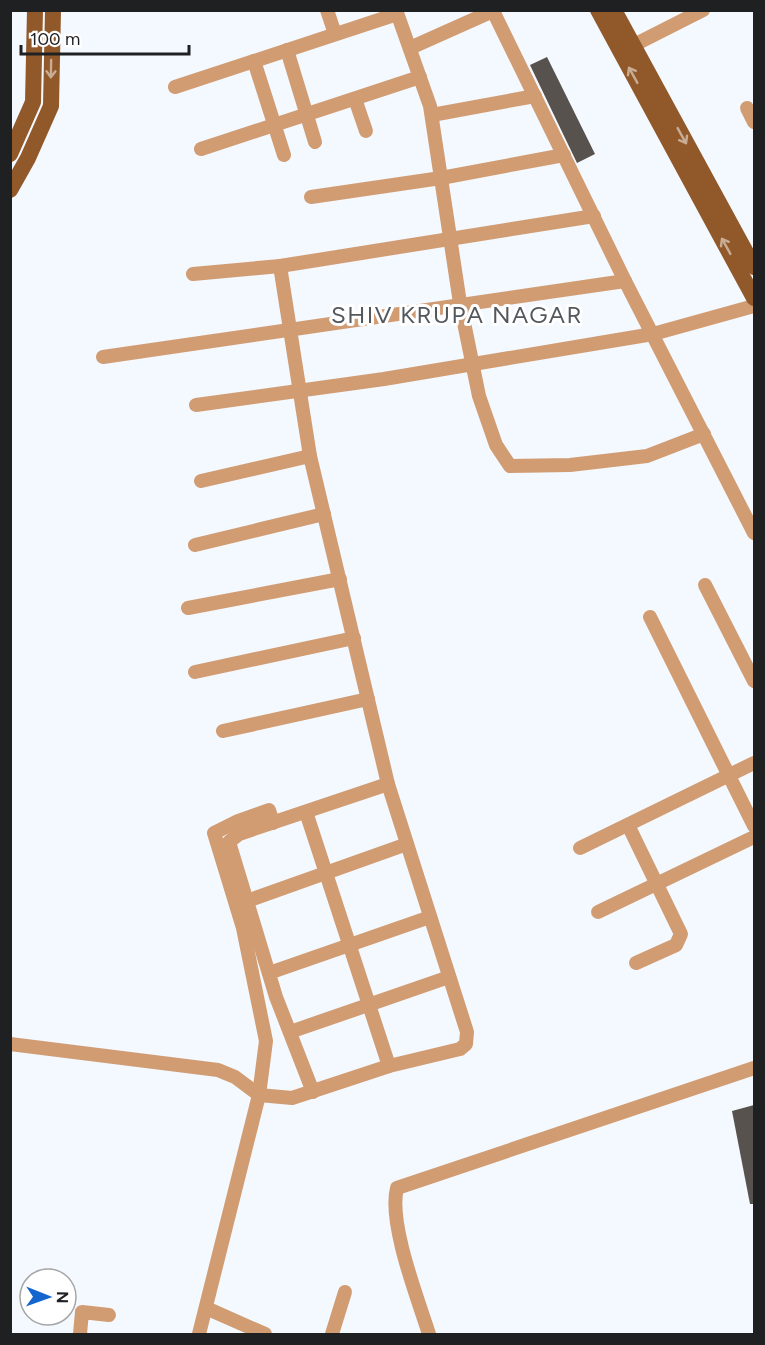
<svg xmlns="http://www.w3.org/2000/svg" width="765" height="1345" font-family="Figtree,sans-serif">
  <rect width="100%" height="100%" fill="#f3f9ff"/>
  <g fill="#57524d">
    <path d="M547,57L595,154L577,163L530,65Z"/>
    <path d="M754,1105V1204H750L732,1111Z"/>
  </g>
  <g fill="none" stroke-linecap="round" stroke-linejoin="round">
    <g stroke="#d29c73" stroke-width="14">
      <path d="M327,10L335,34"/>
      <path d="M396,10L430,106L460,303L479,396L496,445L510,466L570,465L647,456L704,434"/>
      <path d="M493,11L625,281L754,533"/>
      <path d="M632,46L703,10"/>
      <path d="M410,48L495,10"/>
      <path d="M287,50L315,142"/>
      <path d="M254,61L284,155"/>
      <path d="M175,87L397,14"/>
      <path d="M355,99L366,131"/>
      <path d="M747,108L754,122"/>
      <path d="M432,115L535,96"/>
      <path d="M201,149L420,77"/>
      <path d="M311,197L441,178L564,155"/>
      <path d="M193,274L280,266L594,216"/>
      <path d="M103,357L625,281"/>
      <path d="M196,405L384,379L653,334L754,306"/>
      <path d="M201,481L310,456"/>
      <path d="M195,545L324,514"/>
      <path d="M705,585L754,681"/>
      <path d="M188,608L340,579"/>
      <path d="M650,617L754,826"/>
      <path d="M195,672L354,638"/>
      <path d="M223,731L368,699"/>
      <path d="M306,812L389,1066"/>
      <path d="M628,825L681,934L676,945L636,963"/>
      <path d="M580,848L754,763"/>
      <path d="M247,901L407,844"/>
      <path d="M598,912L754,837"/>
      <path d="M269,973L430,917"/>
      <path d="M290,1032L449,977"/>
      <path d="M10,1044L218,1070L235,1077L259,1095L292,1098L389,1066L460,1049L466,1044L467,1032L388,784L310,456L280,266"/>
      <path d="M313,1092L276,997L229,842L239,834L388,784"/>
      <path d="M206,1308L265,1334"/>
      <path d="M80,1334L82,1312L109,1315"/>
      <path d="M199,1334L259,1095L266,1041L243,928L214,833L238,821L269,810L273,823"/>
      <path d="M332,1334L345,1292"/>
      <path d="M429,1334C418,1299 388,1223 397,1188L754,1068"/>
    </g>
    <g stroke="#91582a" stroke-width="16">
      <path d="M598,10L754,298"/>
      <path d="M614,10L754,267"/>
      <path d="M10,154L33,102L35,10"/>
      <path d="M10,190L28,158L51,106L53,10"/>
    </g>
  </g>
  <defs><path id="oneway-shaft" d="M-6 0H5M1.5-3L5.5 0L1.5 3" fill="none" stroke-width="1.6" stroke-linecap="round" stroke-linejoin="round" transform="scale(1.5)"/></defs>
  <g stroke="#c8ac94">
    <use href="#oneway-shaft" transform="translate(51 69) rotate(91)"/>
    <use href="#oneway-shaft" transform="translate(633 75) rotate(-119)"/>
    <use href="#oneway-shaft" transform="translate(682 136) rotate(61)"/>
    <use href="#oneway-shaft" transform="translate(726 246) rotate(-119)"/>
  </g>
  <g text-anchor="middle" stroke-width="6" stroke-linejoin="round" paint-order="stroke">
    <g font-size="24" letter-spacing="1.5" fill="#53585d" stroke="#fff">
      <text x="457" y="323">SHIV KRUPA NAGAR</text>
    </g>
  </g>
  <rect width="765" height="1345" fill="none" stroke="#1e2022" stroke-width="24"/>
  <g transform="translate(48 1297) rotate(91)"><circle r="28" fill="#ffffff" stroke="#a5a6a7" stroke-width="1.5"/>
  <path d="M0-4.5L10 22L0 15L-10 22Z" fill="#1565cf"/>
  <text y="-9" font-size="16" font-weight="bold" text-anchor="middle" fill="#1e2022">N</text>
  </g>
  <path d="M21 45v9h168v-9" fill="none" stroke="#1e2022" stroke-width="3"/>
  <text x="30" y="45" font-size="18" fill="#1e2022" stroke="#ffffff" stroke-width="4.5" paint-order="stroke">100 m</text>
</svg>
